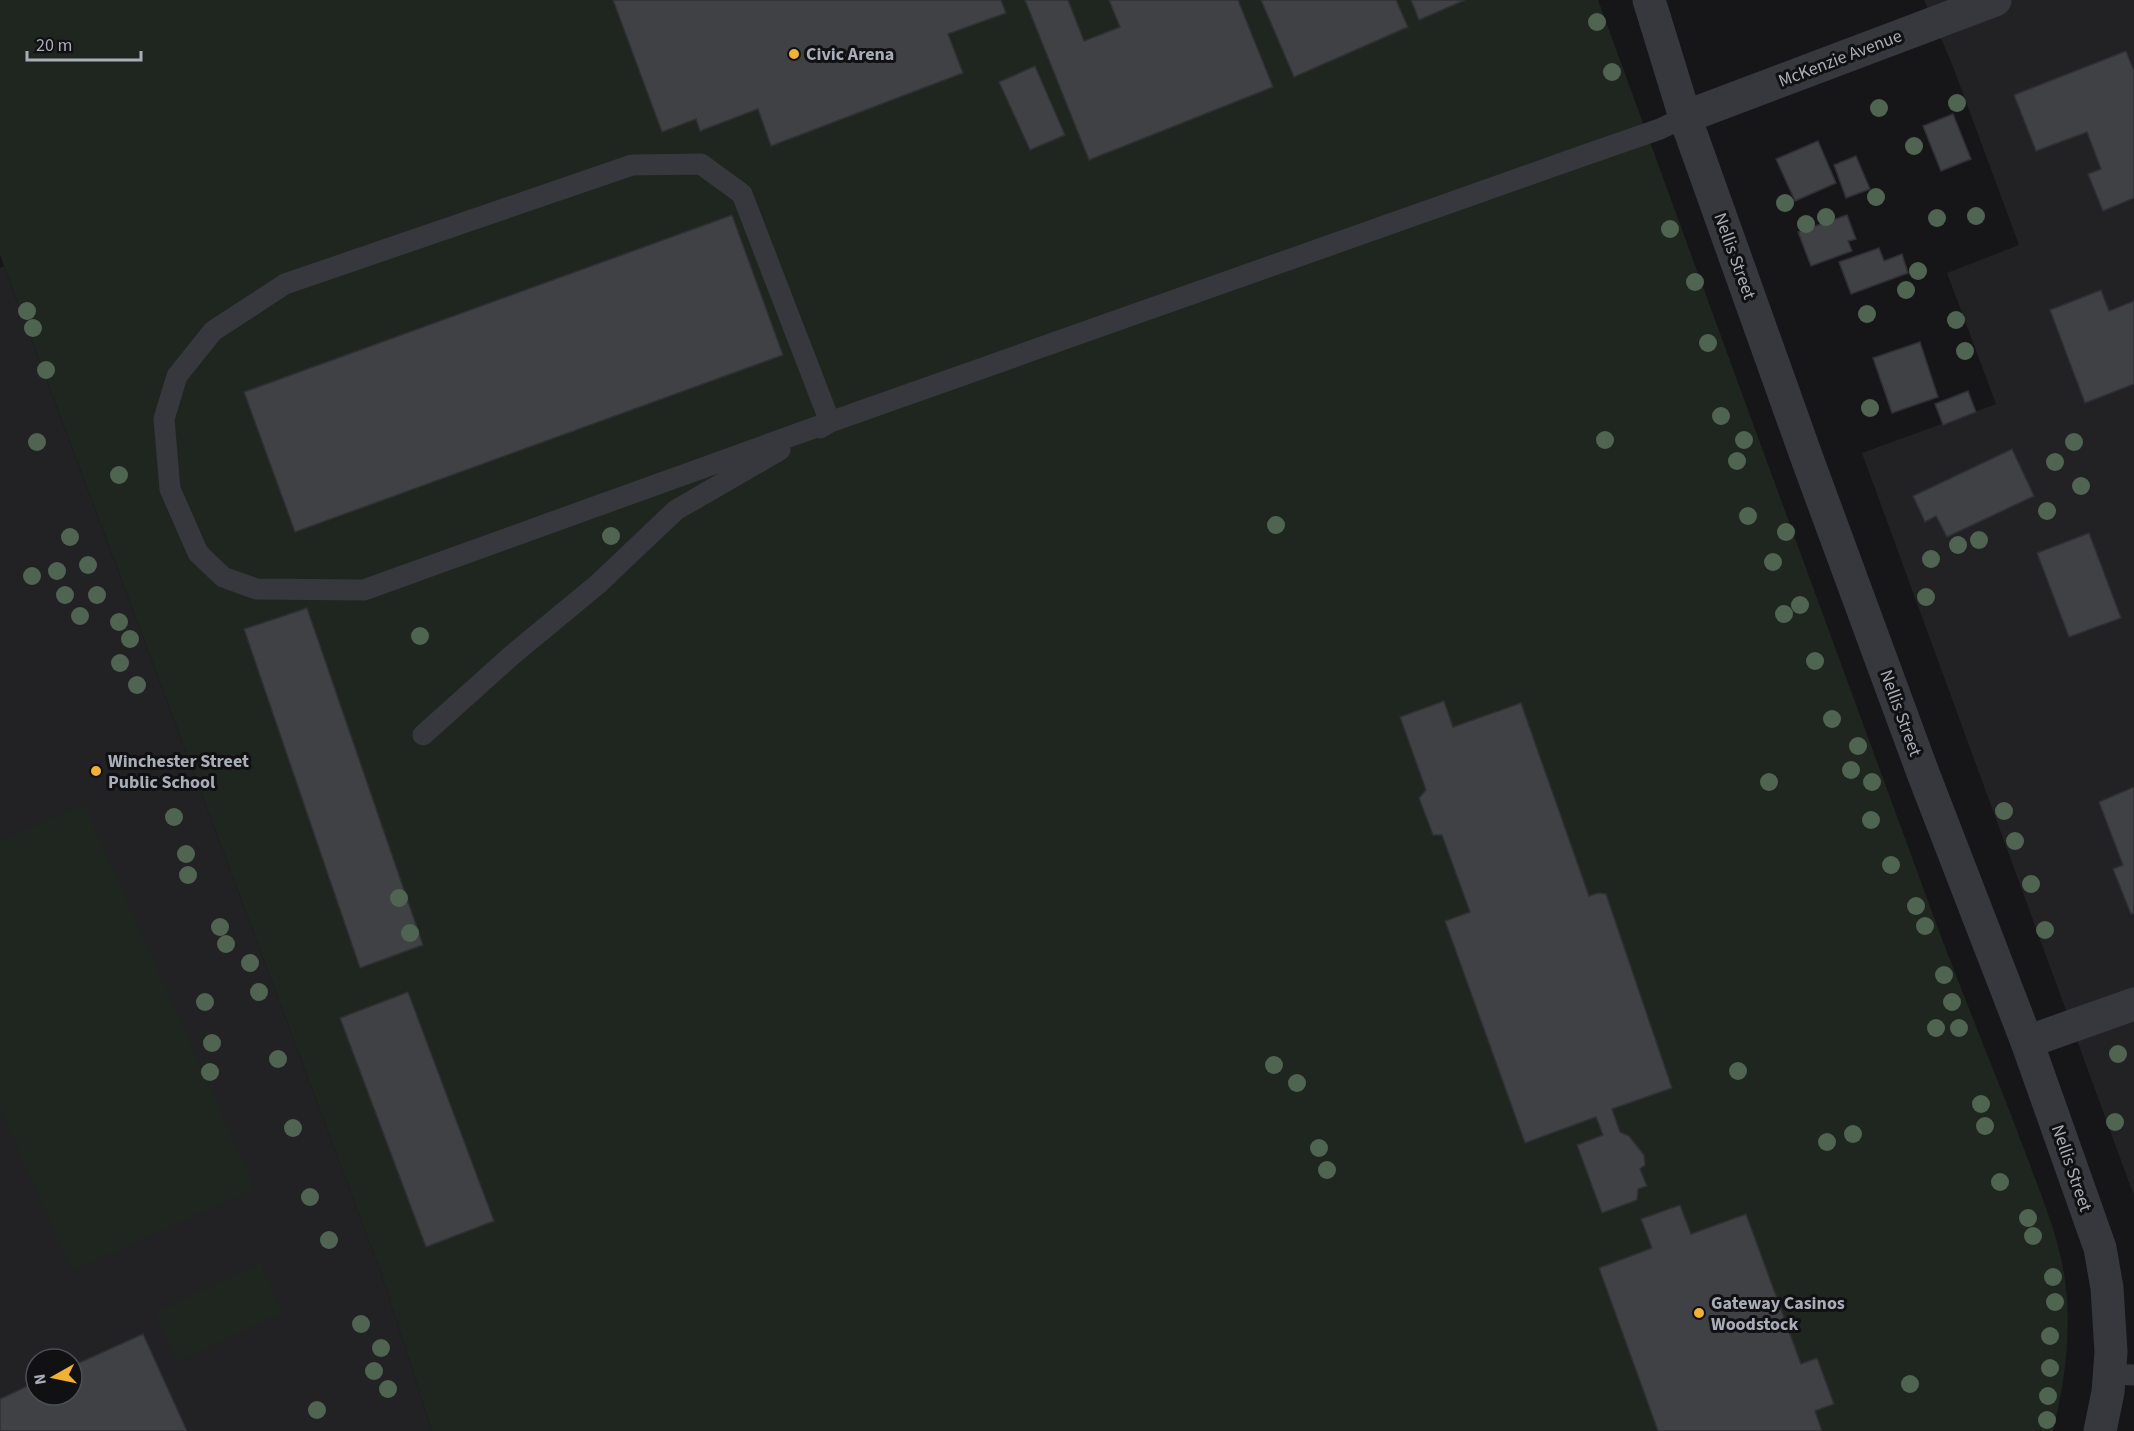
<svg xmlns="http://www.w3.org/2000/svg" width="2134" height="1431" font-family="'Source Sans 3',sans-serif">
  <rect width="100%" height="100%" fill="#161618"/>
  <g fill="#222225" fill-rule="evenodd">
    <path d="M1924,0H2134V1196L1862,453L1996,404L1947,273L2019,245L1952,64Z"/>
    <path d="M4,266L381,1273L432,1431H0V268ZM36,1359H72V1395H36Z"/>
  </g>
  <g fill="#1e261f">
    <path d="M0,0H1598C1708,301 1818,601 1928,901C1959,987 1995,1071 2027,1157C2042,1197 2059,1237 2065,1280C2072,1332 2065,1381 2053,1431H432L381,1273L0,255Z"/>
    <path d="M84,804L255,1189L72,1271L0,1109V841Z"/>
    <path d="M260,1263L283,1312L178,1362L155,1313Z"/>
  </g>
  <g fill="#404145" stroke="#303034" stroke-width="1.5">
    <path d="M613,0H1001L1006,13L948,34L963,73L771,146L758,109L700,131L696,119L662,132Z"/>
    <path d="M1025,0H1068L1084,41L1120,27L1109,0H1238L1273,87L1089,160Z"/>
    <path d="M1261,0H1396L1408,27L1294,77Z"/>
    <path d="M1411,0H1465L1419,20Z"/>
    <path d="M2126,51L2134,71V198L2103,211L2088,174L2101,169L2087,132L2036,151L2014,95Z"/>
    <path d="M1035,66L1065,135L1030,150L999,82Z"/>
    <path d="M1953,114L1971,159L1941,171L1923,126Z"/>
    <path d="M1818,141L1836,183L1795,201L1776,159Z"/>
    <path d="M1856,156L1870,189L1846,198L1834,165Z"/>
    <path d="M732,215L783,355L295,532L244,392Z"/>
    <path d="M1847,215L1856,239L1848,241L1852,251L1811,266L1798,232Z"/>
    <path d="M1879,248L1884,261L1902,254L1908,273L1851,294L1839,262Z"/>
    <path d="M2101,290L2109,311L2134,301V384L2085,403L2050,310Z"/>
    <path d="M1920,342L1938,397L1892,413L1873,358Z"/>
    <path d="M1968,391L1976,412L1943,425L1935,404Z"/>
    <path d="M2012,449L2034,496L1947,537L1936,516L1925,522L1913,496Z"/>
    <path d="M2089,533L2121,618L2069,637L2037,553Z"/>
    <path d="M307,608L423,945L360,968L244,629Z"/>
    <path d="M1444,701L1453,727L1521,703L1589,896L1598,893L1606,894L1672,1088L1612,1109L1620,1132L1629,1136L1644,1155L1645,1165L1640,1169L1647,1186L1638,1189L1637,1200L1602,1213L1577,1145L1603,1135L1596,1117L1525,1143L1445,921L1470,912L1442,835H1433L1419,798L1426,790L1400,717Z"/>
    <path d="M2134,787V913L2131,914L2113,869L2123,865L2099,802Z"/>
    <path d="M408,992L494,1221L426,1247L340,1018Z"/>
    <path d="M1680,1205L1691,1234L1746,1214L1801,1364L1817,1358L1834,1404L1815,1411L1822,1431H1658L1599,1268L1652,1248L1641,1219Z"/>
    <path d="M143,1334L187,1431H0V1399L36,1382V1395H72V1366Z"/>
  </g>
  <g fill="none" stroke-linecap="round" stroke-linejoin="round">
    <g stroke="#37383d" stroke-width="21">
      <path d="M701,164L742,194L830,422L364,590L256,589L223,577L198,553L170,489L164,419L177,376L213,331L285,284L632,165Z"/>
      <path d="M820,428L830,422L1585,155L1660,129L1685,117"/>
      <path d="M423,735L511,656L598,584L676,510L780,450"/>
      <path d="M2109,1374L2134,1375"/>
    </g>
    <g stroke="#37383d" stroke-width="33">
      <path d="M1649,0L1685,117L1808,461L1923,773L2027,1042L2100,1248L2107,1288L2111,1352L2108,1392L2100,1431"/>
      <path d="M1685,117L1995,0"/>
      <path d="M2027,1042L2134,1004"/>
    </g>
  </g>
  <g fill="#506452">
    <circle cx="1597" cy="22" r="9"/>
    <circle cx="1612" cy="72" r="9"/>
    <circle cx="1957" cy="103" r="9"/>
    <circle cx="1879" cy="108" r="9"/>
    <circle cx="1914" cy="146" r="9"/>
    <circle cx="1876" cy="197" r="9"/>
    <circle cx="1785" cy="203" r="9"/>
    <circle cx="1976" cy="216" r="9"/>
    <circle cx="1826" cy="217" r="9"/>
    <circle cx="1937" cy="218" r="9"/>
    <circle cx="1806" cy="224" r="9"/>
    <circle cx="1670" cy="229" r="9"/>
    <circle cx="1918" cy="271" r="9"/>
    <circle cx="1695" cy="282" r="9"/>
    <circle cx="1906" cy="290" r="9"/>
    <circle cx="27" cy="311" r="9"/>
    <circle cx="1867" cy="314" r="9"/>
    <circle cx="1956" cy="320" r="9"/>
    <circle cx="33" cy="328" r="9"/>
    <circle cx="1708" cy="343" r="9"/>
    <circle cx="1965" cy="351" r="9"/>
    <circle cx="46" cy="370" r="9"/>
    <circle cx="1870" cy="408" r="9"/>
    <circle cx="1721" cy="416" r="9"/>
    <circle cx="1605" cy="440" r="9"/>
    <circle cx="1744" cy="440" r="9"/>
    <circle cx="37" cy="442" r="9"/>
    <circle cx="2074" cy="442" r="9"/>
    <circle cx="1737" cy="461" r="9"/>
    <circle cx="2055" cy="462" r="9"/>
    <circle cx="119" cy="475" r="9"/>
    <circle cx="2081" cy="486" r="9"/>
    <circle cx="2047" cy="511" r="9"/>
    <circle cx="1748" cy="516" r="9"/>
    <circle cx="1276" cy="525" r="9"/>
    <circle cx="1786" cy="532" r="9"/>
    <circle cx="611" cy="536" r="9"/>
    <circle cx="70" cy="537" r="9"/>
    <circle cx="1979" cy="540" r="9"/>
    <circle cx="1958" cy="545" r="9"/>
    <circle cx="1931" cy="559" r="9"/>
    <circle cx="1773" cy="562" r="9"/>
    <circle cx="88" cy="565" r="9"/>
    <circle cx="57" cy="571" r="9"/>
    <circle cx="32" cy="576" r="9"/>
    <circle cx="65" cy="595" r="9"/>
    <circle cx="97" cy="595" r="9"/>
    <circle cx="1926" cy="597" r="9"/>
    <circle cx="1800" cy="605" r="9"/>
    <circle cx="1784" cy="614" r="9"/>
    <circle cx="80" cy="616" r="9"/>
    <circle cx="119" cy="622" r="9"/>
    <circle cx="420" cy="636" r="9"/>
    <circle cx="130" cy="639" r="9"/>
    <circle cx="1815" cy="661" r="9"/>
    <circle cx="120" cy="663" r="9"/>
    <circle cx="137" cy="685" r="9"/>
    <circle cx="1832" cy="719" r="9"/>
    <circle cx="1858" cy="746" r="9"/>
    <circle cx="1851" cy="770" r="9"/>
    <circle cx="1769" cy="782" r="9"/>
    <circle cx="1872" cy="782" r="9"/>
    <circle cx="2004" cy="811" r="9"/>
    <circle cx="174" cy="817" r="9"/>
    <circle cx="1871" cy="820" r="9"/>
    <circle cx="2015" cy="841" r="9"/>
    <circle cx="186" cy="854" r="9"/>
    <circle cx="1891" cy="865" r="9"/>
    <circle cx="188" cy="875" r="9"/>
    <circle cx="2031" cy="884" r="9"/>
    <circle cx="399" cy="898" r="9"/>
    <circle cx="1916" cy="906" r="9"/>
    <circle cx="1925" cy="926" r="9"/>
    <circle cx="220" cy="927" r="9"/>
    <circle cx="2045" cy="930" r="9"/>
    <circle cx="410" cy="933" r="9"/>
    <circle cx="226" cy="944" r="9"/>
    <circle cx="250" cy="963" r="9"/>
    <circle cx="1944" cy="975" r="9"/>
    <circle cx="259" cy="992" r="9"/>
    <circle cx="205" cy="1002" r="9"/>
    <circle cx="1952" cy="1002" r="9"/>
    <circle cx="1936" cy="1028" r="9"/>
    <circle cx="1959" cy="1028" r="9"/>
    <circle cx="212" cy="1043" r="9"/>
    <circle cx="2118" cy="1054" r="9"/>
    <circle cx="278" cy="1059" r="9"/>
    <circle cx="1274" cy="1065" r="9"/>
    <circle cx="1738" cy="1071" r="9"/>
    <circle cx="210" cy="1072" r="9"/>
    <circle cx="1297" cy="1083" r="9"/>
    <circle cx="1981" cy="1104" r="9"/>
    <circle cx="2115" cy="1122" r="9"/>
    <circle cx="1985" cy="1126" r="9"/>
    <circle cx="293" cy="1128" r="9"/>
    <circle cx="1853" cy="1134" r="9"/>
    <circle cx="1827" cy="1142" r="9"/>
    <circle cx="1319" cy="1148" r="9"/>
    <circle cx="1327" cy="1170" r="9"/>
    <circle cx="2000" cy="1182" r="9"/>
    <circle cx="310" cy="1197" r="9"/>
    <circle cx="2028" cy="1218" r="9"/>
    <circle cx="2033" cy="1236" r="9"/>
    <circle cx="329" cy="1240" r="9"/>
    <circle cx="2053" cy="1277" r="9"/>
    <circle cx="2055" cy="1302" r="9"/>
    <circle cx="361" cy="1324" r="9"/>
    <circle cx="2050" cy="1336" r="9"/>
    <circle cx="381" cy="1348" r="9"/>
    <circle cx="2050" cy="1368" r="9"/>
    <circle cx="374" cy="1371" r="9"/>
    <circle cx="1910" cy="1384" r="9"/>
    <circle cx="388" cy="1389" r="9"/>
    <circle cx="2048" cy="1396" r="9"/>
    <circle cx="317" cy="1410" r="9"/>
    <circle cx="2047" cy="1420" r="9"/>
  </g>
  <g fill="#f2b134" stroke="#111113" stroke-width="2">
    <circle cx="794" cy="54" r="6"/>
    <circle cx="96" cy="771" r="6"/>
    <circle cx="1699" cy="1313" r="6"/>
  </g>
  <g text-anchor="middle" stroke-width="6" stroke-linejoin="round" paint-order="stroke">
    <g font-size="18" font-weight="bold" fill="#a8adb8" stroke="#111113" text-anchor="start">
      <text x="806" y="60">Civic Arena</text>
      <text x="108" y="767">Winchester Street<tspan x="108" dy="21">Public School</tspan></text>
      <text x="1711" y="1309">Gateway Casinos<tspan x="1711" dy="21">Woodstock</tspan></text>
    </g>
    <g font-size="18" fill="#a8adb8" stroke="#111113">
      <text transform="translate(1840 58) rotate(-21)" y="6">McKenzie Avenue</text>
      <text transform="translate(1735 256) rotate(70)" y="6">Nellis Street</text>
      <text transform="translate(1901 713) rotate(70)" y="6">Nellis Street</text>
      <text transform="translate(2072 1168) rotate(71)" y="6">Nellis Street</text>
    </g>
  </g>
  <g transform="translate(54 1377) rotate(261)"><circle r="28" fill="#111113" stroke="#4d4f55" stroke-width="1.5"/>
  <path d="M0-4.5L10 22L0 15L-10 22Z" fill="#f2b134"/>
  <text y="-9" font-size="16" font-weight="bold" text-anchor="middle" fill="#a8adb8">N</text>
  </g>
  <path d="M27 51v9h114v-9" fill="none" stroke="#a8adb8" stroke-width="3"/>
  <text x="36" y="51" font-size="18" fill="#a8adb8" stroke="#111113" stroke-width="4.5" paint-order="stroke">20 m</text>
</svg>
